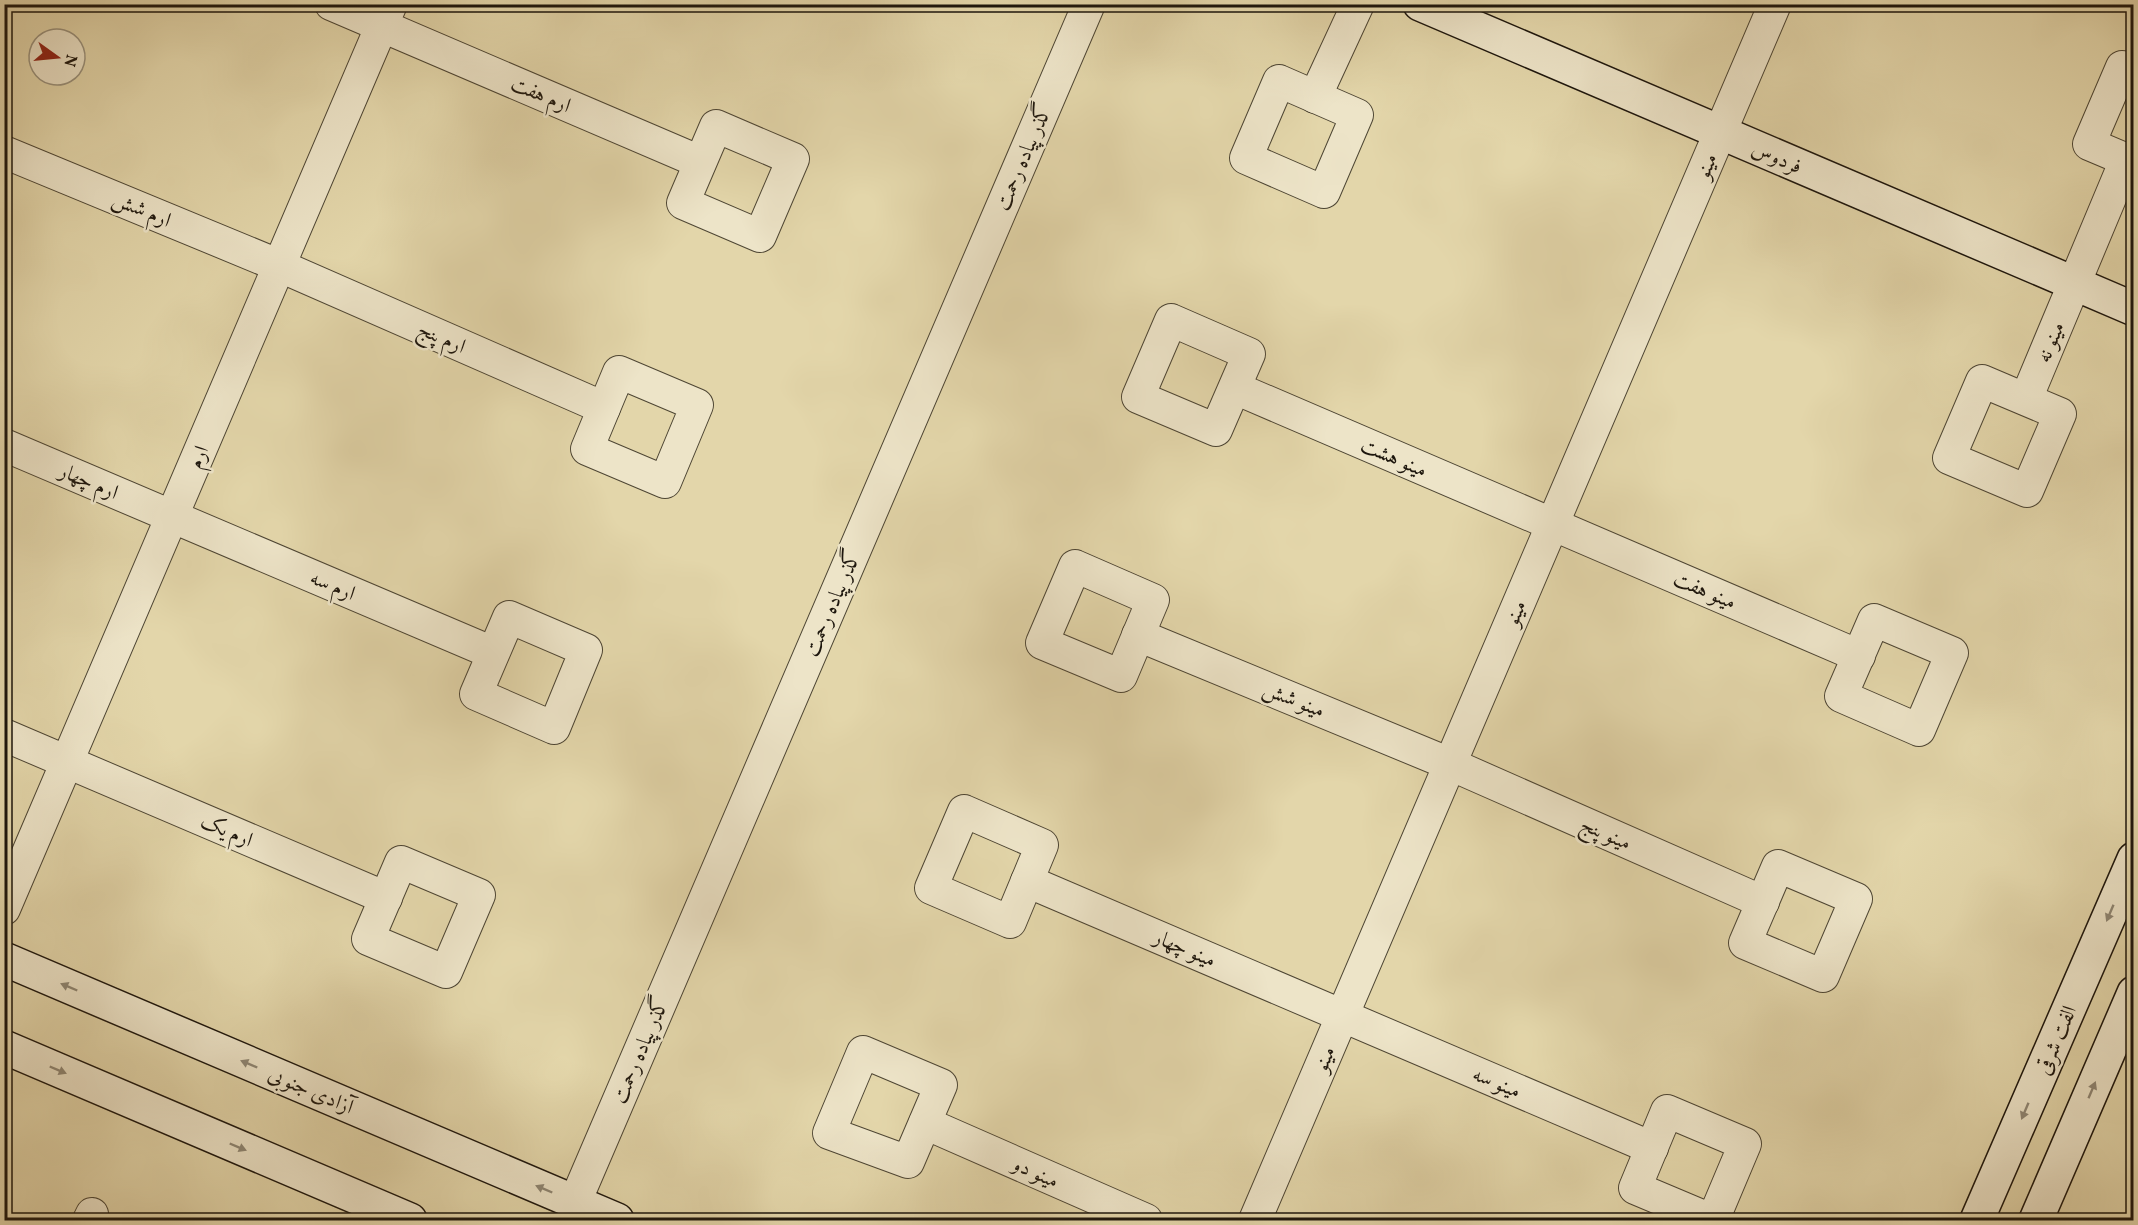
<svg xmlns="http://www.w3.org/2000/svg" width="2138" height="1225" font-family="Vollkorn,Amiri,serif">
  <rect width="100%" height="100%" fill="#e3d6aa"/>
  <filter id="stains"><feTurbulence type="fractalNoise" baseFrequency=".00333" numOctaves="4"/><feColorMatrix values="0 0 0 0 .2 0 0 0 0 .09 0 0 0 0 .02 0 0 0 .5 -.17"/></filter>
  <radialGradient id="worn" r=".72"><stop offset=".6" stop-color="#630" stop-opacity="0"/><stop offset="1" stop-color="#630" stop-opacity=".3"/></radialGradient>
  <g fill="none" stroke-linecap="round" stroke-linejoin="round">
    <g stroke="#4e4634" stroke-width="34">
      <g id="street">
        <path d="M331,4L700,162"/>
        <path d="M2134,72L2122,67L2089,144L2134,163"/>
        <path d="M1279,81L1357,115L1324,192L1246,158Z"/>
        <path d="M1315,97L1358,4"/>
        <path d="M716,126L793,159L760,236L683,203Z"/>
        <path d="M4,152L280,266L604,408"/>
        <path d="M1171,320L1249,354L1216,430L1138,397Z"/>
        <path d="M619,372L697,405L665,482L587,449Z"/>
        <path d="M1982,381L2060,414L2027,491L1949,458Z"/>
        <path d="M1235,388L1859,656"/>
        <path d="M2026,399L2126,160"/>
        <path d="M4,445L493,653"/>
        <path d="M1075,566L1153,600L1121,676L1042,643Z"/>
        <path d="M509,617L586,650L554,728L476,694Z"/>
        <path d="M1874,620L1952,653L1919,730L1841,696Z"/>
        <path d="M1138,635L1450,764L1763,902"/>
        <path d="M4,735L386,898"/>
        <path d="M964,811L1042,845L1010,922L931,888Z"/>
        <path d="M401,862L479,895L446,972L368,939Z"/>
        <path d="M1778,866L1856,899L1823,976L1745,943Z"/>
        <path d="M1027,881L1652,1148"/>
        <path d="M4,909L391,4"/>
        <path d="M863,1052L941,1085L908,1162L829,1133Z"/>
        <path d="M925,1123L1146,1220"/>
        <path d="M575,1202L1089,4"/>
        <path d="M89,1220L92,1214"/>
        <path d="M1255,1220L1775,4"/>
        <path d="M1711,1220L1635,1188L1667,1111L1745,1144L1713,1220"/>
      </g>
    </g>
    <g stroke="#1d160d" stroke-width="36">
      <g id="secondary">
        <path d="M1420,4L2134,309"/>
        <path d="M4,959L617,1220"/>
        <path d="M4,1047L410,1220"/>
        <path d="M1977,1220L2134,859"/>
        <path d="M2036,1220L2134,993"/>
      </g>
    </g>
    <use href="#street" stroke="#ede4c8" stroke-width="32"/>
    <use href="#secondary" stroke="#ede4c8" stroke-width="33"/>
  </g>
  <defs><path id="oneway-solid" d="M-6-.8H1V-3.2L6.5 0L1 3.2V.8H-6Z" transform="scale(1.5)"/></defs>
  <g fill="#8f8774">
    <use href="#oneway-solid" transform="translate(2110 913) rotate(113)"/>
    <use href="#oneway-solid" transform="translate(69 987) rotate(-157)"/>
    <use href="#oneway-solid" transform="translate(249 1064) rotate(-157)"/>
    <use href="#oneway-solid" transform="translate(58 1070) rotate(23)"/>
    <use href="#oneway-solid" transform="translate(2092 1090) rotate(-67)"/>
    <use href="#oneway-solid" transform="translate(2025 1111) rotate(113)"/>
    <use href="#oneway-solid" transform="translate(238 1147) rotate(23)"/>
    <use href="#oneway-solid" transform="translate(544 1189) rotate(-157)"/>
  </g>
  <g text-anchor="middle" stroke-width="5" stroke-linejoin="round" paint-order="stroke">
    <g font-size="21" fill="#1d160d" stroke="#ede4c8">
      <text transform="translate(541 94) rotate(23)" y="7">ارم هفت</text>
      <text transform="translate(1023 157) rotate(-67)" y="7">گذر پیاده رحمت</text>
      <text transform="translate(1777 157) rotate(23)" y="7">فردوس</text>
      <text transform="translate(1706 166) rotate(-67)" y="7">مینو</text>
      <text transform="translate(142 209) rotate(23)" y="7">ارم شش</text>
      <text transform="translate(442 337) rotate(24)" y="7">ارم پنج</text>
      <text transform="translate(2050 342) rotate(-67)" y="7">مینو نه</text>
      <text transform="translate(198 457) rotate(-67)" y="7">ارم</text>
      <text transform="translate(1394 457) rotate(23)" y="7">مینو هشت</text>
      <text transform="translate(89 481) rotate(23)" y="7">ارم چهار</text>
      <text transform="translate(333 585) rotate(23)" y="7">ارم سه</text>
      <text transform="translate(1705 590) rotate(23)" y="7">مینو هفت</text>
      <text transform="translate(832 603) rotate(-67)" y="7">گذر پیاده رحمت</text>
      <text transform="translate(1515 613) rotate(-67)" y="7">مینو</text>
      <text transform="translate(1294 699) rotate(22)" y="7">مینو شش</text>
      <text transform="translate(227 830) rotate(23)" y="7">ارم یک</text>
      <text transform="translate(1606 833) rotate(24)" y="7">مینو پنج</text>
      <text transform="translate(1185 948) rotate(23)" y="7">مینو چهار</text>
      <text transform="translate(2056 1040) rotate(-67)" y="7">الفت شرقی</text>
      <text transform="translate(640 1050) rotate(-67)" y="7">گذر پیاده رحمت</text>
      <text transform="translate(1324 1059) rotate(-67)" y="7">مینو</text>
      <text transform="translate(1497 1082) rotate(23)" y="7">مینو سه</text>
      <text transform="translate(311 1090) rotate(23)" y="7">آزادی جنوبی</text>
      <text transform="translate(1036 1172) rotate(24)" y="7">مینو دو</text>
    </g>
  </g>
  <rect width="2138" height="1225" fill="none" stroke="#e3d6aa" stroke-width="24"/>
  <rect x="6" y="6" width="2126" height="1213" fill="none" stroke="#1d160d" stroke-width="3"/>
  <rect x="12" y="12" width="2114" height="1201" fill="none" stroke="#1d160d" stroke-width="1.5"/>
  <g transform="translate(57 57) rotate(105)"><circle r="28" fill="#ede4c8" stroke="#9a927d" stroke-width="1.5"/>
  <path d="M0-4.5L10 22L0 15L-10 22Z" fill="#8f2418"/>
  <text y="-9" font-size="16" font-weight="bold" text-anchor="middle" fill="#1d160d">N</text>
  </g>
  <rect width="100%" height="100%" filter="url(#stains)"/>
  <rect width="100%" height="100%" fill="url(#worn)"/>
</svg>
